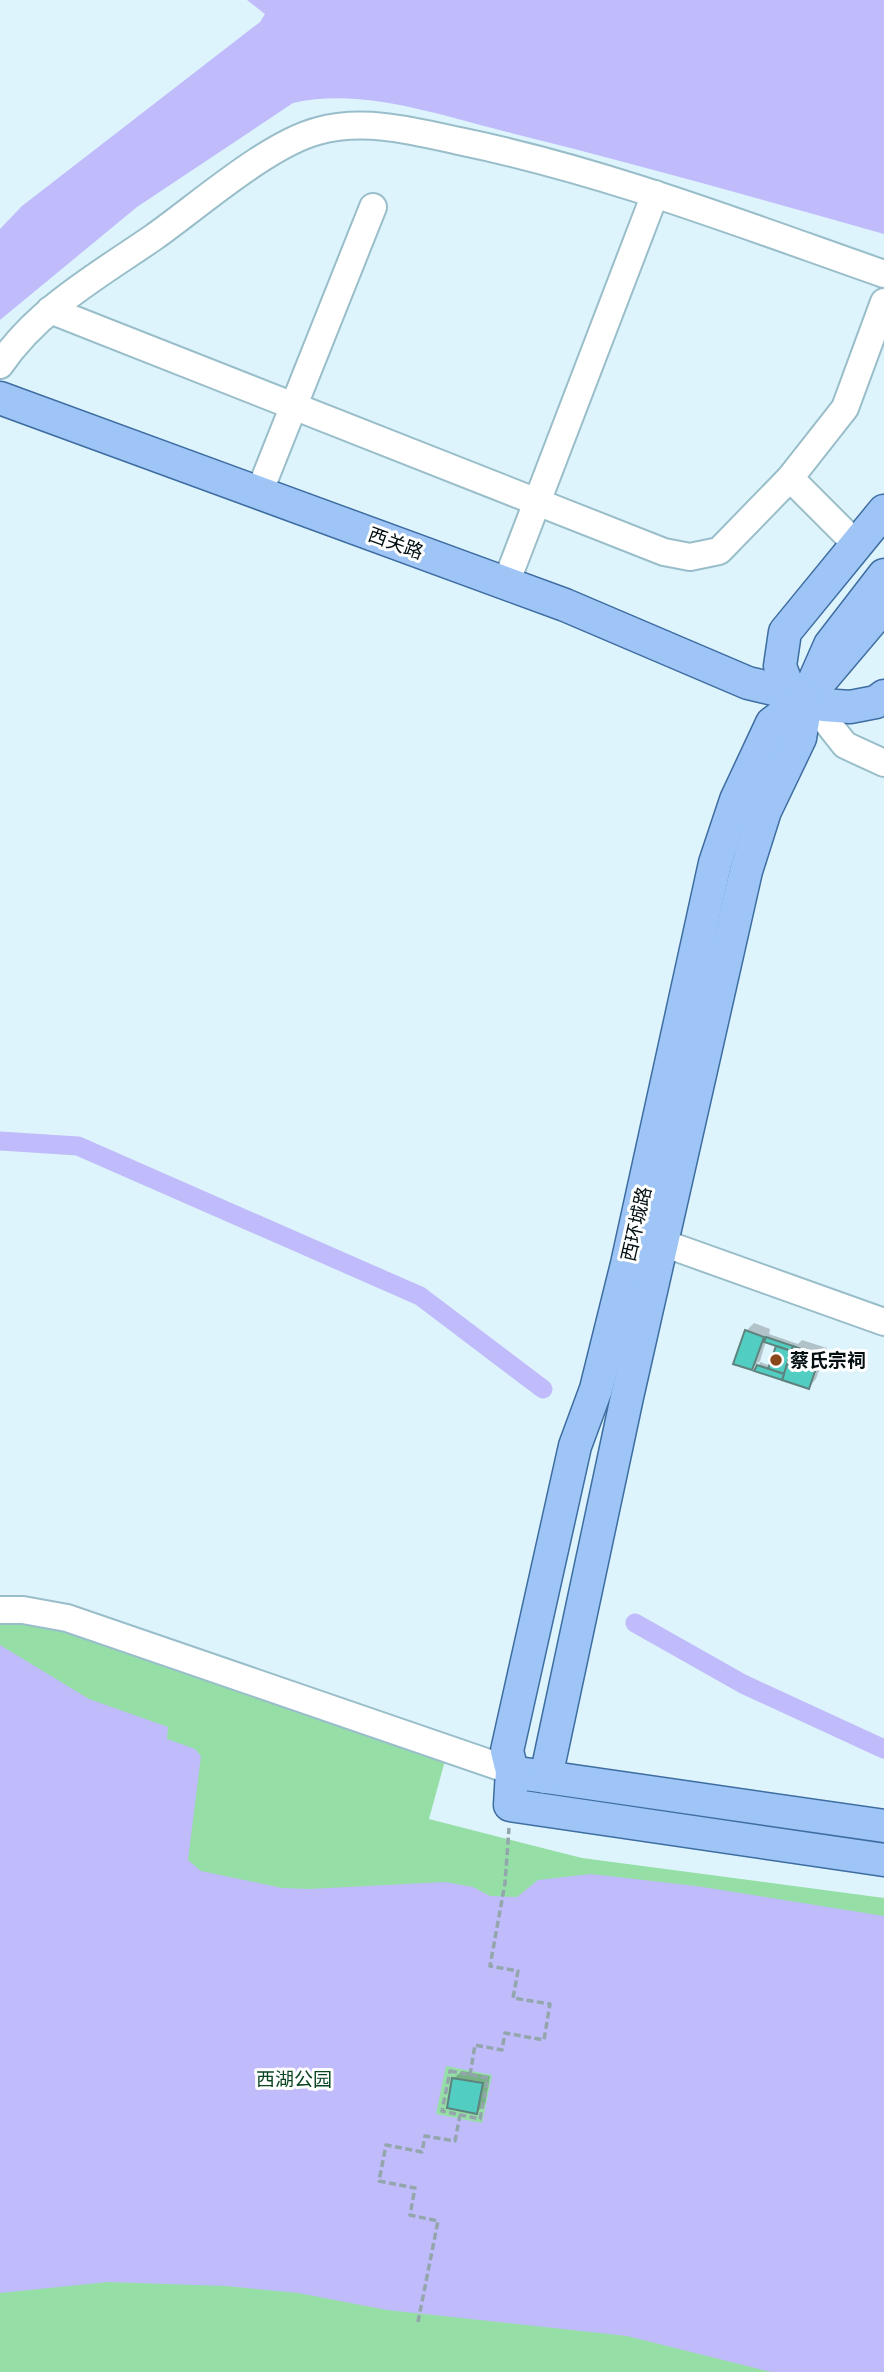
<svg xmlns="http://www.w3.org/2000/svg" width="884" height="2372" font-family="Raleway,'Noto Sans SC',sans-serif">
  <rect width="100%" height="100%" fill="#def4fc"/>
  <path fill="#95dfa7" d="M0,1615L61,1621L446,1757L429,1819L582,1858L884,1898V2372H0Z"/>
  <g fill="#c0bbfa" fill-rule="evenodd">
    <path d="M247,0H884V234C760,199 636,164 511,133C441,116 364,87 293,103L137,207L0,320V229L22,206L260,22L265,14Z"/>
    <path d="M0,1645L89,1699L168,1727L167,1739L195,1749L201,1756L188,1860L201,1871L282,1888L309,1889L445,1882L473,1887L490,1896L517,1897L538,1880L591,1874L696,1886L884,1916V2372H771L627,2336L387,2310L298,2293L226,2286L108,2282L0,2293ZM446,2066L492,2075L482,2123L436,2114Z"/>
  </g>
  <g fill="#0003">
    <path d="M754,1323L770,1329L769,1334L798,1344L802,1340L827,1348L816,1379L809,1387L757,1370L760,1362L771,1366L779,1346L766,1341L760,1361L752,1368L746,1331Z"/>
    <path d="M462,2071L490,2076L485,2104L477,2112L454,2078Z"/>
  </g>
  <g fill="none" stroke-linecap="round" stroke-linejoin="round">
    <g stroke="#c0bbfa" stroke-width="19">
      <path d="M0,1141L78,1146L420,1296L543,1389"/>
      <path d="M635,1623L743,1684L884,1749"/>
    </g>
  </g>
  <g fill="#52cdc1" stroke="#5e837e" stroke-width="2">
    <path d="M745,1330L764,1337L752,1370L733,1364Z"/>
    <path d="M766,1337L793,1346L791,1351L764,1342Z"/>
    <path d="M776,1346L791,1351L784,1374L768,1369Z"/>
    <path d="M793,1346L820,1356L809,1389L782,1380Z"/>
    <path d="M757,1365L784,1374L782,1380L754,1371Z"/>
    <path d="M452,2078L483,2083L477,2114L447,2108Z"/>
  </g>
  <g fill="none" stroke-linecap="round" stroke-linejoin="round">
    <g stroke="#99beca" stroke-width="30">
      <g id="minor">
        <path d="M50,310L664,552L690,557L719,551L790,478L845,408L884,302"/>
        <path d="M0,365C38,309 99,275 154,237C198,206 268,144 318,131C364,118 414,131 459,141C605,171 744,225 884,274"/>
        <path d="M790,478L856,544"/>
        <path d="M259,493L373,207"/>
        <path d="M506,583L655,194"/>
        <path d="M807,697L845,745L884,763"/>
        <path d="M663,1243L884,1322"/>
        <path d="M0,1610H23L67,1618L512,1771"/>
      </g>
    </g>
    <g stroke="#3e6da2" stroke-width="35">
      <g id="major">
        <path d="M0,398L565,605L748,683L807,697L823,705L850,707L876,702L884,696"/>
        <path d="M884,575L830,645L807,697L884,606"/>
        <path d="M790,693L780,666L785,632L884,511"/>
        <path d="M807,697L772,723L736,800L715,863L627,1264L596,1389L575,1446L507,1751L512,1771L510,1805L884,1860"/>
        <path d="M525,1774L884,1826"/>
        <path d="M546,1777L627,1397L746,871L765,811L800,738L807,697"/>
      </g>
    </g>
    <g stroke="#93a6ac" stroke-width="3.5" stroke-dasharray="7 3.5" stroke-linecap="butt">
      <path d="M450,2071L488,2078L480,2119L442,2111Z"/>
      <path d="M470,2075L475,2045L502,2050L505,2033L544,2040L550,2004L513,1998L518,1971L490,1966L505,1883L509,1828"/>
      <path d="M418,2322L438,2221L410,2215L415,2188L379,2181L386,2145L422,2152L425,2136L455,2141L460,2115"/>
    </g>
    <use href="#minor" stroke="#fff" stroke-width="26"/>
    <use href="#major" stroke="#9ec5f5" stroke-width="32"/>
  </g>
  <circle fill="#8b471c" stroke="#fff" stroke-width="2.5" cx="776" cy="1360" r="7"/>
  <g text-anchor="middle" stroke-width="6" stroke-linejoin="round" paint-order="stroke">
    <g font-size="19" fill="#030f13" stroke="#fff">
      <text transform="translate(396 543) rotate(20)" y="7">西关路</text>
      <text transform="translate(636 1224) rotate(-77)" y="7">西环城路</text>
    </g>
    <g font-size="19" font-weight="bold" fill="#030f13" stroke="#fff" text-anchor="start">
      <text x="790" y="1367">蔡氏宗祠</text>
    </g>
    <g font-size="19" fill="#0a4522" stroke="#fff">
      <text x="294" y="2086">西湖公园</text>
    </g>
  </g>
</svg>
